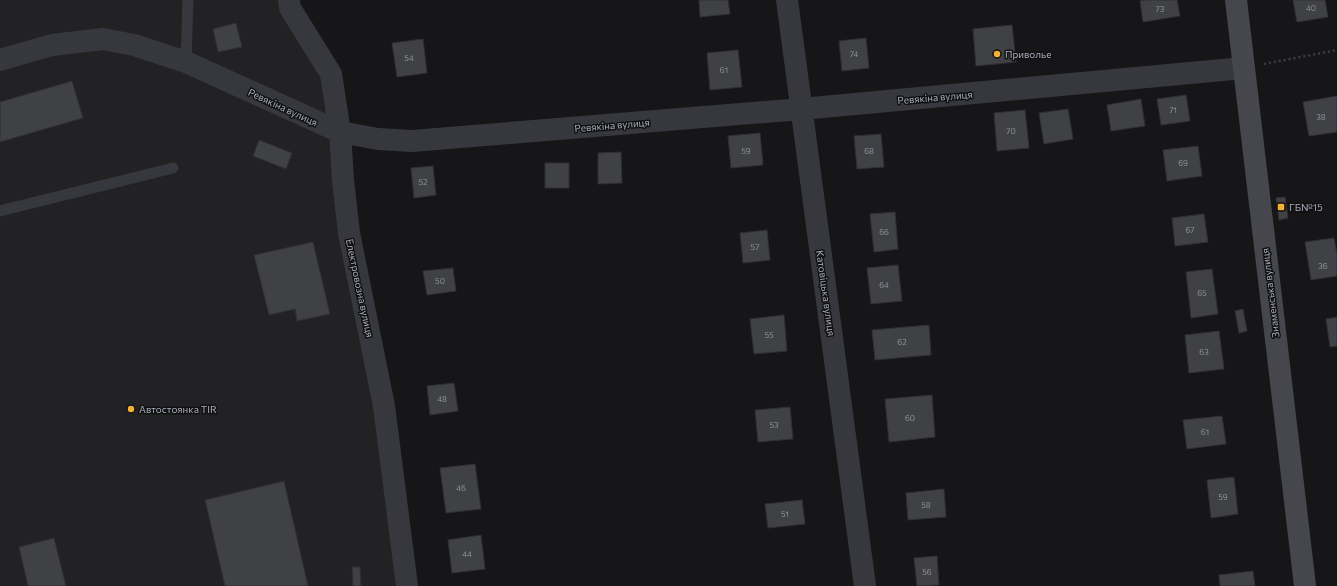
<svg xmlns="http://www.w3.org/2000/svg" width="1337" height="586" font-family="Commissioner,sans-serif">
  <rect width="100%" height="100%" fill="#161618"/>
  <path fill="#222225" d="M0,0H289L331,74L407,586H0Z"/>
  <g fill="#404145" stroke="#303034">
    <path d="M699,0H728L730,14L700,17Z"/>
    <path d="M1146,0H1177L1180,16L1143,22L1140,1Z"/>
    <path d="M1293,0H1325L1328,17L1297,22Z"/>
    <path d="M236,23L242,47L218,52L213,29Z"/>
    <path d="M1012,25L1016,62L976,66L973,29Z"/>
    <path d="M866,38L869,68L842,71L839,41Z"/>
    <path d="M423,39L427,73L397,77L392,43Z"/>
    <path d="M738,50L742,87L710,90L707,53Z"/>
    <path d="M72,81L83,118L0,142V102Z"/>
    <path d="M1186,95L1190,121L1161,125L1157,99Z"/>
    <path d="M1337,96V132L1309,136L1303,102Z"/>
    <path d="M1141,99L1145,126L1111,131L1107,105Z"/>
    <path d="M1068,109L1073,139L1044,144L1039,113Z"/>
    <path d="M1025,110L1029,148L997,151L994,113Z"/>
    <path d="M760,133L763,165L731,168L728,136Z"/>
    <path d="M881,134L884,167L857,169L854,136Z"/>
    <path d="M259,140L292,153L286,169L253,156Z"/>
    <path d="M1198,146L1202,176L1167,181L1163,150Z"/>
    <path d="M621,152L622,183L598,184V153Z"/>
    <rect x="545" y="163" width="24" height="25"/>
    <path d="M433,166L436,195L414,198L411,168Z"/>
    <path d="M1285,197L1288,218L1279,220L1276,198Z"/>
    <path d="M895,212L898,249L874,252L870,214Z"/>
    <path d="M1204,214L1208,242L1175,246L1172,218Z"/>
    <path d="M767,230L770,260L743,263L740,233Z"/>
    <path d="M1334,238L1337,255V276L1311,280L1305,242Z"/>
    <path d="M313,242L330,314L297,321L295,309L269,315L254,255Z"/>
    <path d="M898,265L902,301L871,304L867,268Z"/>
    <path d="M453,268L456,291L427,295L423,271Z"/>
    <path d="M1212,269L1218,314L1191,318L1186,272Z"/>
    <path d="M1243,309L1247,331L1239,333L1235,311Z"/>
    <path d="M784,315L787,351L754,354L750,319Z"/>
    <path d="M1337,317V346L1330,347L1326,319Z"/>
    <path d="M929,325L931,355L875,360L872,330Z"/>
    <path d="M1219,331L1224,369L1189,373L1185,335Z"/>
    <path d="M454,383L458,411L430,415L427,386Z"/>
    <path d="M932,395L935,437L889,442L885,399Z"/>
    <path d="M790,407L793,439L758,442L755,410Z"/>
    <path d="M1222,416L1226,444L1187,449L1183,420Z"/>
    <path d="M475,464L481,509L446,513L440,468Z"/>
    <path d="M1234,477L1238,514L1211,518L1207,480Z"/>
    <path d="M284,481L308,586H225L205,500Z"/>
    <path d="M944,489L946,517L908,520L906,493Z"/>
    <path d="M802,500L805,524L768,528L765,504Z"/>
    <path d="M481,535L485,569L452,573L448,540Z"/>
    <path d="M54,538L66,586H28L19,547Z"/>
    <path d="M937,556L939,585L917,586L914,558Z"/>
    <path d="M352,567H360L361,586H353Z"/>
    <path d="M1253,571L1255,586H1220L1219,575Z"/>
  </g>
  <g fill="none" stroke-linecap="round" stroke-linejoin="round">
    <path stroke="#3d3f44" stroke-width="2.5" stroke-dasharray="2 3" stroke-linecap="butt" d="M1264,64L1337,50"/>
    <g stroke="#37383d" stroke-width="11">
      <path d="M186,62L188,0"/>
      <path d="M0,211L173,168"/>
    </g>
    <g stroke="#37383d" stroke-width="22">
      <path d="M289,0L290,8L331,74L340,132L343,180L349,233L384,406L407,586"/>
      <path d="M787,0L865,586"/>
    </g>
    <path stroke="#37383d" stroke-width="22" d="M0,60L52,45L103,39L134,45L186,62L340,132L378,139L412,141L801,109L1244,68"/>
    <path stroke="#45474d" stroke-width="22" d="M1236,0L1305,586"/>
  </g>
  <g fill="#f2b134" stroke="#111113" stroke-width="1.5">
    <circle cx="997" cy="54" r="4"/>
    <rect x="1277" y="203" width="8" height="8" rx="2"/>
    <circle cx="131" cy="409" r="4"/>
  </g>
  <g text-anchor="middle" stroke-width="3" stroke-linejoin="round" paint-order="stroke">
    <g font-size="8" fill="#8e929b">
      <text x="1311" y="11">40</text>
      <text x="1160" y="12">73</text>
      <text x="854" y="57">74</text>
      <text x="409" y="61">54</text>
      <text x="724" y="73">61</text>
      <text x="1173" y="113">71</text>
      <text x="1321" y="120">38</text>
      <text x="1011" y="134">70</text>
      <text x="746" y="154">59</text>
      <text x="869" y="154">68</text>
      <text x="1183" y="166">69</text>
      <text x="423" y="185">52</text>
      <text x="1190" y="233">67</text>
      <text x="884" y="235">66</text>
      <text x="755" y="250">57</text>
      <text x="1323" y="269">36</text>
      <text x="440" y="284">50</text>
      <text x="884" y="288">64</text>
      <text x="1202" y="296">65</text>
      <text x="769" y="338">55</text>
      <text x="902" y="345">62</text>
      <text x="1204" y="355">63</text>
      <text x="442" y="402">48</text>
      <text x="910" y="421">60</text>
      <text x="774" y="428">53</text>
      <text x="1205" y="435">61</text>
      <text x="461" y="491">46</text>
      <text x="1223" y="500">59</text>
      <text x="926" y="508">58</text>
      <text x="785" y="517">51</text>
      <text x="467" y="557">44</text>
      <text x="927" y="575">56</text>
    </g>
    <g font-size="10" fill="#a8adb8" stroke="#111113" text-anchor="start">
      <text x="1005" y="58">Приволье</text>
      <text x="1289" y="211">ГБ№15</text>
      <text x="139" y="413">Автостоянка TIR</text>
    </g>
    <g font-size="10" fill="#a8adb8" stroke="#111113">
      <text transform="translate(935 97) rotate(-5)" y="4">Ревякіна вулиця</text>
      <text transform="translate(283 107) rotate(25)" y="4">Ревякіна вулиця</text>
      <text transform="translate(612 125) rotate(-5)" y="4">Ревякіна вулиця</text>
      <text transform="translate(360 288) rotate(78)" y="4">Електровозна вулиця</text>
      <text transform="translate(826 293) rotate(82)" y="4">Катовіцька вулиця</text>
      <text transform="translate(1270 293) rotate(-97)" y="4">Знаменська вулиця</text>
    </g>
  </g>
</svg>
